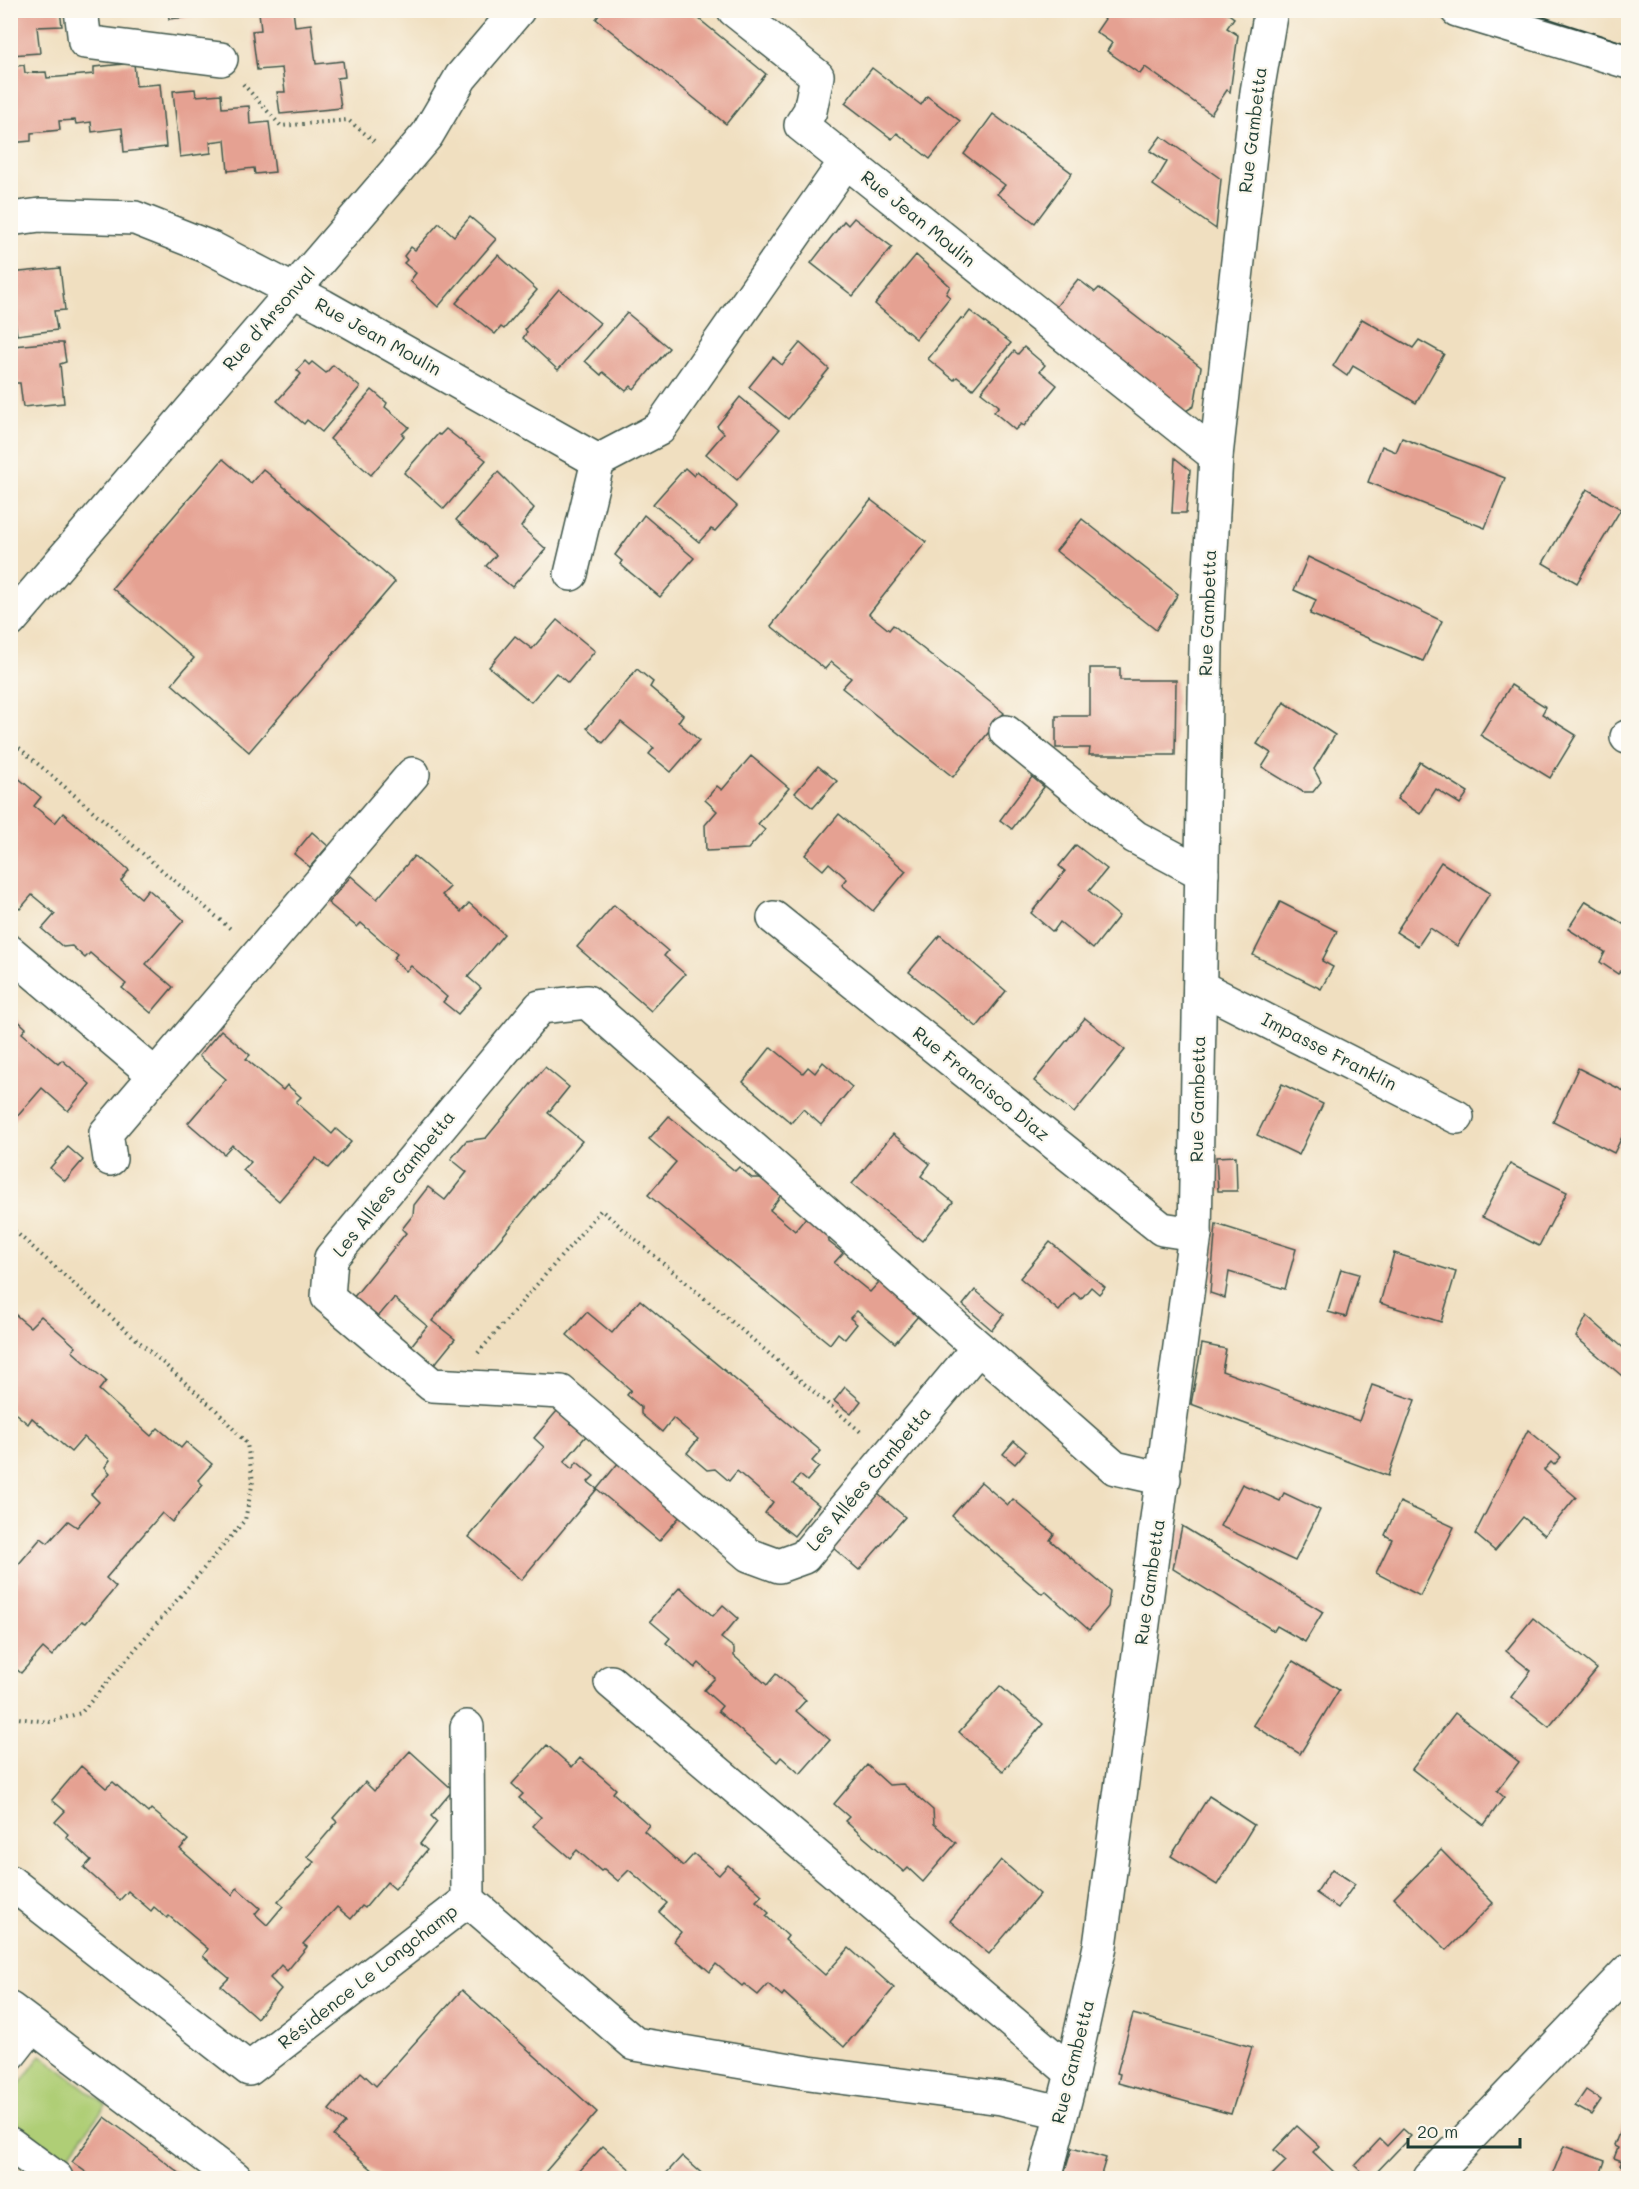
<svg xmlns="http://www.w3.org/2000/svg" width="1639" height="2189" font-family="Mali,sans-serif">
  <rect width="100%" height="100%" fill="#fbf7ec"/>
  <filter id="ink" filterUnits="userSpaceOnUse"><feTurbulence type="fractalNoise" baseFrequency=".0167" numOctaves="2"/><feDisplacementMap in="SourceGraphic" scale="12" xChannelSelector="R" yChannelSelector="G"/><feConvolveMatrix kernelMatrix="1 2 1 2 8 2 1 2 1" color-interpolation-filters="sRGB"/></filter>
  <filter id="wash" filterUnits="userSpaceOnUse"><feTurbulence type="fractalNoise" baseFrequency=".008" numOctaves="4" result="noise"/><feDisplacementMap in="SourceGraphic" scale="24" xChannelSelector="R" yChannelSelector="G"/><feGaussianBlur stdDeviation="1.35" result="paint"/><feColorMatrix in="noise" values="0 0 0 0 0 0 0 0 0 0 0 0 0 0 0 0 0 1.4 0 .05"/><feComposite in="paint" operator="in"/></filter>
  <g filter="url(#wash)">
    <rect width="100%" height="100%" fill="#f0dfc0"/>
    <path fill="#afce76" stroke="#678655" stroke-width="1.5" d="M41,2055L106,2105L65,2160L11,2119V2096Z"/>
    <g id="blocks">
      <g fill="#e5a192">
        <path d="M10,10H60L62,26L37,27L40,53L10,55Z"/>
        <path d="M168,10H196L197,16L169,19Z"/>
        <path d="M220,10H243V14L220,17Z"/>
        <path d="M274,10H293L295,26L311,24L316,64L343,61L345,77L337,78L341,108L280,114L277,92H285L282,68L257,70L252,31L261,30L259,12Z"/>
        <path d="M603,10H688L766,74L726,124L596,19Z"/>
        <path d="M1094,10H1223L1234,18L1227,28L1238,35L1230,92L1227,90L1211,114L1145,67L1140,74L1107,51L1112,43L1096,32L1105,19Z"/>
        <path d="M134,63L136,86L160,84L166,147L124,152L122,128L92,132L91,122L76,124L75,120L59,121L60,130L31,133V141L10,143V67L24,65L25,73L46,72L47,78L94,74V67Z"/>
        <path d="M872,68L921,105L927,96L960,121L930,159L897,133L892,139L845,103Z"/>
        <path d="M195,89L196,96L221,94L222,108L249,106L250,124L269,122L275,172L255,174L254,168L228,171L225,140L210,142L211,153L180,157L173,91Z"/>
        <path d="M993,114L1072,173L1035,223L997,194L1005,185L964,154Z"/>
        <path d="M1161,136L1221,179L1216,229L1153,185L1167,162L1150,151Z"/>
        <path d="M470,217L496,239L438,307L410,281L416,273L404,263L407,260L404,256L411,247L415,250L439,223L454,236Z"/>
        <path d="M854,218L892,247L853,296L811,263L844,221L848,225Z"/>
        <path d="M498,255L537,290L504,329L501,327L495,334L456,303Z"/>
        <path d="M916,255L950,286L946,294L950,297L916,339L875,304Z"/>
        <path d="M60,268L65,310L54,311L57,330L17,335L14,314L10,315V273Z"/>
        <path d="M1078,279L1095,292L1099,288L1201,367L1194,406L1181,414L1051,313Z"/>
        <path d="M559,289L600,323L558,370L523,338L527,332L525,329Z"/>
        <path d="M970,311L1011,343L973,389L957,377L954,380L928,359L961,318L964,319Z"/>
        <path d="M627,313L669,348L634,389L631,386L626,391L603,372L601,375L585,361Z"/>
        <path d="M1362,319L1413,348L1419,340L1444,354L1416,403L1353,366L1347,376L1333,366Z"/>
        <path d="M45,343H63L66,362L60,364L64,403L23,407L20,383H13L10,349L13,346Z"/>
        <path d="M800,343L829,369L788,419L749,387L773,357L782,365Z"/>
        <path d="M1024,347L1045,365L1040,371L1057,385L1024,426L1021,424L1015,430L994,412L999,406L981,392L1014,351L1018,354Z"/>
        <path d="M305,361L309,365L312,362L326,373L333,365L360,387L322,432L307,420L304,424L277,401L301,374L297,370Z"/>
        <path d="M372,390L387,403L385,407L409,427L402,434L404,436L371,475L330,439Z"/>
        <path d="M740,397L779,430L737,480L706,454L724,433L717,426Z"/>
        <path d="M446,429L486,460L444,509L404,473L438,434L440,435Z"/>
        <path d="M1402,438L1505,478L1485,528L1368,482L1382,446L1396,452Z"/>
        <path d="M1175,458L1190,470L1186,513H1172Z"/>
        <path d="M223,459L251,483L263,469L395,582L249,752L172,684L194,658L112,588Z"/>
        <path d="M685,468L694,476L697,471L737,506L715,531L711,529L699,542L653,504Z"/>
        <path d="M498,472L534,508L521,527L546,549L512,587L486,566L496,555L456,520Z"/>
        <path d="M1587,489L1621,509L1577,583L1543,563Z"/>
        <path d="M871,500L926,542L869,614L889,630L893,625L1004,713L953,777L842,688L851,678L831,662L825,669L771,626Z"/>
        <path d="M644,515L694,558L660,597L620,564L622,561L615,555Z"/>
        <path d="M1082,519L1178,594L1156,630L1056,551Z"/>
        <path d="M1308,557L1442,621L1423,661L1310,614L1316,600L1294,590Z"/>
        <path d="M557,620L595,651L568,683L556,673L531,702L489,667L515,636L532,649Z"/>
        <path d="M1090,668H1120V680H1176L1175,755H1089L1090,748H1056V716H1090Z"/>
        <path d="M637,669L653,682L650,687L683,715L678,722L699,740L671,772L649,754L654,748L621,722L603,743L587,728Z"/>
        <path d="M1511,685L1546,707L1542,714L1576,735L1550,778L1480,735Z"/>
        <path d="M1284,702L1335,735L1314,769L1321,782L1313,792H1303L1262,767L1271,753L1257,744Z"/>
        <path d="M751,756L789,788L758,824L765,830L748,849L706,851L705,825L717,811L705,800L717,786L722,790Z"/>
        <path d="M1420,762L1468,792L1460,804L1436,789L1420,814L1397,799Z"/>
        <path d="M818,766L837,781L813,808L795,793Z"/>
        <path d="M10,771L41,797L34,806L55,823L63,813L129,870L121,881L141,898L148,889L184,920L146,964L173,987L151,1013L122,988L126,984L90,953L85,958L72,946L63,947L42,929L55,914L32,895L20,909L10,902Z"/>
        <path d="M1032,777L1044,787L1012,829L1000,820Z"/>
        <path d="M839,814L906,871L873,911L842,885L847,879L829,863L823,870L805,855Z"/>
        <path d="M312,832L328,846L310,867L294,854Z"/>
        <path d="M1076,845L1107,869L1089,891L1119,916L1093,949L1060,922L1053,932L1031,913L1065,871L1059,866Z"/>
        <path d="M414,856L450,887L442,895L461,912L469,903L504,934L468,977L481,988L458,1014L443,1002L447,997L411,966L406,971L393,959L397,954L361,923L357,927L328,903L351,876L377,899Z"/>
        <path d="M1441,862L1490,893L1457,946L1430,928L1418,946L1396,932Z"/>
        <path d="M1586,901L1628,927V974L1622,970L1618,974L1600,962L1605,952L1568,929Z"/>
        <path d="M1280,902L1337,931L1322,961L1333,967L1321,989L1253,955Z"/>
        <path d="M614,905L668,951L664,956L685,974L651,1011L577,947Z"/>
        <path d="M940,935L1006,991L977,1027L909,972Z"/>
        <path d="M10,1008L13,1016L26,1028L22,1033L58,1064L62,1060L90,1084L68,1111L42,1088L10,1125Z"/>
        <path d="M1085,1018L1125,1050L1074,1113L1034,1081Z"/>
        <path d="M221,1030L250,1055L246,1059L283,1090L287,1085L301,1097L296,1102L332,1134L336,1129L351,1142L328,1168L316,1158L279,1201L243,1170L251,1162L232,1145L224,1154L188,1123L226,1079L199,1056Z"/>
        <path d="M771,1047L803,1073L808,1067L815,1073L823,1062L852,1087L821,1125L803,1109L791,1123L743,1082Z"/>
        <path d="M545,1067L569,1087L548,1113L582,1141L432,1321L455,1339L434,1365L411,1346L427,1326L394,1298L377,1318L353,1298L406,1233L402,1229L413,1215L414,1205L428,1187L445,1200L467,1172L451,1159L466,1141L486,1138Z"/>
        <path d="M1578,1068L1628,1093V1125L1614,1153L1553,1122Z"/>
        <path d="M1282,1084L1323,1104L1299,1155L1257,1135Z"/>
        <path d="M669,1116L735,1171L739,1167L752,1178H762L782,1194L770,1210L795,1231L808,1215L828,1232L829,1242L843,1253L834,1263L870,1292L879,1282L919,1315L895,1343L857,1311L850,1318L857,1324L845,1339L838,1333L830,1344L648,1195L676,1162L649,1139Z"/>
        <path d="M893,1134L930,1164L921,1176L953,1202L922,1241L852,1184Z"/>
        <path d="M68,1147L83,1160L65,1181L50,1168Z"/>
        <path d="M1236,1156L1237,1191H1218L1216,1157Z"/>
        <path d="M1510,1164L1567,1192L1539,1246L1482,1217Z"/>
        <path d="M1216,1224L1296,1249L1285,1289L1229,1272L1225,1298L1210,1293Z"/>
        <path d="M1050,1242L1105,1287L1099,1294L1091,1287L1081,1299L1074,1293L1059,1311L1020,1278Z"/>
        <path d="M1394,1253L1456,1272L1441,1322L1380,1303Z"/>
        <path d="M1341,1269L1359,1274L1346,1317L1328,1312Z"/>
        <path d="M975,1290L1004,1314L992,1330L963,1305Z"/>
        <path d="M640,1300L821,1451L812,1461L819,1467L807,1481L800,1475L793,1484L819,1505L794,1536L765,1513L773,1502L737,1471L729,1481L715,1469L707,1470L687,1453L698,1439L673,1418L662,1432L641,1414V1407L627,1395L631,1390L567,1335L587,1312L612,1333Z"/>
        <path d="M10,1310L30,1327L41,1316L76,1347L72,1351L106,1381L99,1390L151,1436L158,1428L181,1448L186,1442L212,1464L198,1480L203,1485L172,1522L162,1513L106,1578L116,1587L86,1623L82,1621L52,1656L43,1648L21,1673L10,1664V1588L18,1579L11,1573L41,1538L48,1543L68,1521L77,1527L99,1502L91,1494L110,1473L105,1467L110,1460L84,1437L71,1452L32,1418L28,1424L10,1409Z"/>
        <path d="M1587,1316L1628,1352V1381L1576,1337Z"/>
        <path d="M1202,1344L1226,1349L1222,1371L1359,1421L1372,1385L1415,1400L1388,1476L1191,1404Z"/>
        <path d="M845,1387L861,1401L851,1414L834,1401Z"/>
        <path d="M557,1411L586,1436L564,1462L572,1469L577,1462L594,1476L588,1482L597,1489L521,1580L469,1537L544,1447L534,1438Z"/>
        <path d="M1528,1430L1561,1457L1554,1465L1551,1462L1544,1470L1576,1497L1545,1535L1523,1517L1495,1551L1475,1534Z"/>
        <path d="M1014,1441L1026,1451L1015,1464L1003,1454Z"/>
        <path d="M619,1462L681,1515L659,1541L597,1489Z"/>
        <path d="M981,1482L1008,1505L1013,1499L1054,1534L1050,1540L1110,1591L1108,1607L1089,1630L1045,1591L1042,1594L952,1516Z"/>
        <path d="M1242,1484L1280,1501L1284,1493L1320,1510L1295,1561L1220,1526Z"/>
        <path d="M878,1494L905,1517L859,1570L832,1547Z"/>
        <path d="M1400,1502L1454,1527L1420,1596L1376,1573L1392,1539L1385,1535Z"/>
        <path d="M1182,1526L1323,1612L1305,1642L1277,1626L1274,1631L1173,1569Z"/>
        <path d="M680,1587L713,1616L723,1605L738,1618L721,1638L734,1648V1656L767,1685L776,1674L806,1700L796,1711L830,1740L800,1774L781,1757L777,1762L718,1711L722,1706L704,1690L715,1678L699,1663L695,1668L666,1643L670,1638L650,1621Z"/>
        <path d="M1533,1618L1597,1669L1549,1727L1511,1697L1531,1671L1506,1651Z"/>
        <path d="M1293,1661L1339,1690L1300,1754L1253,1725Z"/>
        <path d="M1000,1686L1043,1724L1003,1771L959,1732Z"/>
        <path d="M1455,1713L1519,1762L1497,1791L1504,1797L1484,1825L1412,1769Z"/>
        <path d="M547,1745L572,1767L580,1758L616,1789L613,1793L649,1825L644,1831L683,1866L694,1854L719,1875L728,1865L762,1895L756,1901L769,1913L766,1916L788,1936L785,1940L825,1975L849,1948L894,1988L844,2047L784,1993L782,1996L768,1984L758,1995L744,1984L742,1986L716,1964L710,1972L674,1941L681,1932L659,1912L667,1903L629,1870L618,1881L604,1869L601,1871L577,1850L570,1858L533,1826L541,1817L519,1798L523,1794L512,1784Z"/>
        <path d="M410,1751L453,1790L431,1816L437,1822L420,1844L427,1850L395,1889L387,1882L365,1908L362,1906L351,1919L337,1907L303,1944L307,1947L287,1971L281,1965L270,1978L281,1989L257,2018L221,1986L229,1978L203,1956L208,1949L169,1916L167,1918L154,1907L151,1911L128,1891L120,1900L84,1868L91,1860L66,1837L68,1834L55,1822L65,1811L52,1800L81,1766L106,1788L113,1782L148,1813L151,1809L188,1840L180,1849L232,1895L237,1888L260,1908L255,1914L267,1925L283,1906L278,1902L314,1862L307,1857L337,1822L333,1818L365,1782L374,1791Z"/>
        <path d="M867,1765L889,1785L903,1784L933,1810L934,1824L956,1843L923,1882L908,1868L904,1872L845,1821L849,1817L834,1804Z"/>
        <path d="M1209,1796L1254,1825L1217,1885L1171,1856Z"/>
        <path d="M1441,1850L1493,1903L1447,1950L1394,1898Z"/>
        <path d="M1001,1860L1040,1894L989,1954L950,1921Z"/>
        <path d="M1332,1869L1355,1884L1338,1908L1316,1893Z"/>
        <path d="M462,1990L597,2112L540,2178H382L333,2136L345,2123L329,2110L361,2072L376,2086Z"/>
        <path d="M1133,2014L1252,2047L1231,2114L1118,2083L1120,2074L1117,2073Z"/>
        <path d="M1586,2090L1601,2100L1591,2115L1575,2106Z"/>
        <path d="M105,2117L140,2143L186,2178H94L72,2162Z"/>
        <path d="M1623,2123L1628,2125V2175L1623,2173L1626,2167L1620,2165L1622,2161L1614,2158L1618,2148L1614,2146Z"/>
        <path d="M1297,2126L1319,2146L1313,2152L1337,2175L1333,2178H1269L1286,2161L1274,2150Z"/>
        <path d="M1403,2129L1411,2136L1371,2178H1368L1355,2166L1380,2139L1387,2146Z"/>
        <path d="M603,2146L640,2178H573Z"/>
        <path d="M1564,2146L1605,2161L1599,2178H1551Z"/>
        <path d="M1072,2148L1106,2158L1100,2178H1063Z"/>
        <path d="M682,2156L707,2178H662Z"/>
      </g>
    </g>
  </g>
  <g filter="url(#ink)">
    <use href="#blocks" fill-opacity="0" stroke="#3e5549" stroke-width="1.5"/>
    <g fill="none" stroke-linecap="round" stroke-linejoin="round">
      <g stroke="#3e5549" stroke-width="36">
        <g id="minor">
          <path d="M81,10L85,42L221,59"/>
          <path d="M734,10L817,76L810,111L801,125L846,161"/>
          <path d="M1457,10L1628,62"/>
          <path d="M10,219L40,215L135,218L211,248L323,306L598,461L659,429L846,161L1216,456"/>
          <path d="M571,574L598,461"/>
          <path d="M10,621L427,135L461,77L518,10"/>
          <path d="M1006,732L1135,837L1202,873"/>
          <path d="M1627,737H1628"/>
          <path d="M774,918L1162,1229L1195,1234"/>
          <path d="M10,952L155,1075"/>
          <path d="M1200,987L1457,1117"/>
          <path d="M110,1159L106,1133L413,774"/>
          <path d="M978,1348L804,1557L779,1566L749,1555L561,1392L432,1385L328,1297L331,1258L540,1007L587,1002L1115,1468L1164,1479"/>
          <path d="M611,1682L1072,2073"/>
          <path d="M467,1727L468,1900"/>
          <path d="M10,1882L249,2069L468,1900L635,2044L809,2073L1001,2098L1061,2112"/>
          <path d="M10,2009L235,2178"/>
          <path d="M10,2054L32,2026"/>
          <path d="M10,2144L56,2178"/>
          <path d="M1045,2178L1072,2073L1100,1946L1195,1234L1206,645L1216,456L1257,92L1271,10"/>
          <path d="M1430,2178L1628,1971"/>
        </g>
      </g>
      <g stroke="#3e5549" stroke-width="4" stroke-dasharray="1.5 4.5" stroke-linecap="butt">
        <path d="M243,84L281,126L348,120L374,141"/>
        <path d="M10,740L233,931"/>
        <path d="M10,1227L217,1411L247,1444L253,1481L245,1520L81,1713L49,1722L10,1717"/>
        <path d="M478,1353L601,1210L862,1433"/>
      </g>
      <use href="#minor" stroke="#fff" stroke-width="33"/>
      <path stroke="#1f3d34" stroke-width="1.5" d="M1522,10L1628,44"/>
    </g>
  </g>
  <g text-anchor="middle" stroke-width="4.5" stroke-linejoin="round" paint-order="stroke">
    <g font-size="18" fill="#1f3d34" stroke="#fbf7ec">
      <text transform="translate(1253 130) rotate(-83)" y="6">Rue Gambetta</text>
      <text transform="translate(918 219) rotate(39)" y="6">Rue Jean Moulin</text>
      <text transform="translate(269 319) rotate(-49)" y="6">Rue d'Arsonval</text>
      <text transform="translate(378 337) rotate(29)" y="6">Rue Jean Moulin</text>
      <text transform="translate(1208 613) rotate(-88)" y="6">Rue Gambetta</text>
      <text transform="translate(1329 1052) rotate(27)" y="6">Impasse Franklin</text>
      <text transform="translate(981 1084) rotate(39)" y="6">Rue Francisco Diaz</text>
      <text transform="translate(1198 1099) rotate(-89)" y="6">Rue Gambetta</text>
      <text transform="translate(394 1184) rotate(-51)" y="6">Les Allées Gambetta</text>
      <text transform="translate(869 1479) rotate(-50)" y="6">Les Allées Gambetta</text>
      <text transform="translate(1150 1582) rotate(-82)" y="6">Rue Gambetta</text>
      <text transform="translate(368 1977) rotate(-38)" y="6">Résidence Le Longchamp</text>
      <text transform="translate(1073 2062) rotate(-76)" y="6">Rue Gambetta</text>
    </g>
  </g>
  <rect width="1639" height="2189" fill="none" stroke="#fbf7ec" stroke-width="36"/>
  <path d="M1408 2138v9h112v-9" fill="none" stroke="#1f3d34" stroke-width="3"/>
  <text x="1417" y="2138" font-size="18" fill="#1f3d34" stroke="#fbf7ec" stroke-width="4.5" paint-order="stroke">20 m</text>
</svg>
